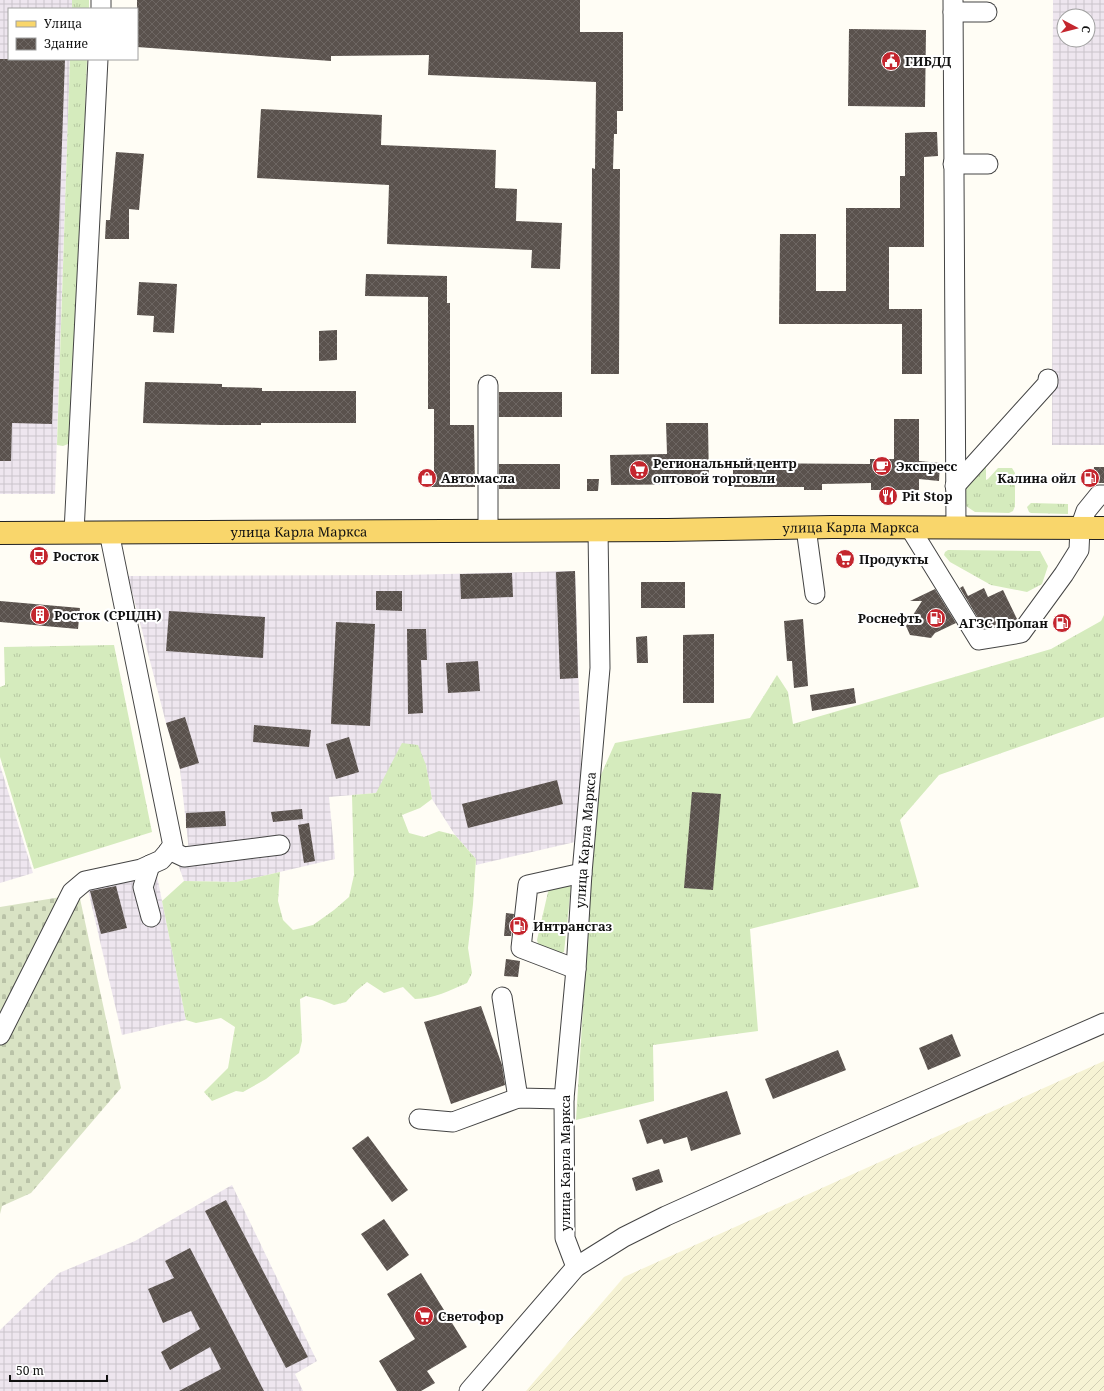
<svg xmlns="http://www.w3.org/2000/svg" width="1104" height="1391" font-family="'Noto Serif',serif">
  <defs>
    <pattern id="industrial-grid" width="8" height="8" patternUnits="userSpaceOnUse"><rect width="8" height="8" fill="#eee6ef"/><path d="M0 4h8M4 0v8" fill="none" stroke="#cbc4cc"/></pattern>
    <pattern id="farmland-furrows" width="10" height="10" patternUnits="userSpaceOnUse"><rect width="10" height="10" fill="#f6f3d4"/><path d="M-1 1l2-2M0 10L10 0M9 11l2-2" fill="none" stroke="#d2cfb5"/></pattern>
    <pattern id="grass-tufts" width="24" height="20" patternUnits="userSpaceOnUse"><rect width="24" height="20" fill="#d5ebbd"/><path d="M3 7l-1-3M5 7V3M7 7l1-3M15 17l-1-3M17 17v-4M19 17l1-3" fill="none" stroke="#b6c8a1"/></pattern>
    <pattern id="cemetery-stones" width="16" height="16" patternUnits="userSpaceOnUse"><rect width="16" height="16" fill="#d9e3c4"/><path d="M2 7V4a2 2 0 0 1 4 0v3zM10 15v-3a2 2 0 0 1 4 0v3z" fill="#b9c2a7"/></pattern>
    <pattern id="building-cross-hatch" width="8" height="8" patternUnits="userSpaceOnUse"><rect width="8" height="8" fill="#5a524d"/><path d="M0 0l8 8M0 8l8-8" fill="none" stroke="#6d6662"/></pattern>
  </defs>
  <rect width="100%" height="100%" fill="#fffdf5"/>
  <g fill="url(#industrial-grid)" fill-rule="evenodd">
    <path d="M0,0H72V9H9V59H70L55,494H0Z"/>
    <path d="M1053,0H1104V445H1052ZM1064,16H1088V40H1064Z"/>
    <path d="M575,571L582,783L575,842L476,865V859L455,835L432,799L426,765L376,793L329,797L335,859L237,882L184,881L178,864L189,851L180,769L166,723L128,576L405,575Z"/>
    <path d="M0,765L33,873L0,883Z"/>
    <path d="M157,876L186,1020L122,1035L88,890L115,883Z"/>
    <path d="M232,1185L317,1361L295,1374L303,1391H0V1330L59,1273L135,1241Z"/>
  </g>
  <path fill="url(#farmland-furrows)" d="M1104,1061V1391H526L624,1277Z"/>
  <g fill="url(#grass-tufts)">
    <rect x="72" y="0" width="17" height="9"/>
    <path d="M70,59H87L73,442L63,446L57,445Z"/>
    <path d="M986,462V480L988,479L998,468H1012L1015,473V506L1013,511L1009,513L975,512L960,502L958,487Z"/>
    <path d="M1031,503L1068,504V514L1031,513L1029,512L1027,507Z"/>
    <path d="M948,550L1040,551L1048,566L1042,584L1027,592L991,585L950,562L944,555L945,552Z"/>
    <path d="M1104,615V717L939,775L900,820L919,887L750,929L758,1031L653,1045L654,1101L576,1120L597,784L615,743L750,718L777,675L788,692L793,724L1051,649L1101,621Z"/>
    <path d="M114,645L152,832L34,869L0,757V687L5,685L4,647Z"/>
    <path d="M402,743L418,745L426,765L432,799L420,808L402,815L409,833L424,837L439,831L455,835L476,859L473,904L468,948L472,973L467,983C450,990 434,999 415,999L403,987L384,993L367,982L356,991L346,1002L334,1005L322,1000L306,996L300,999L302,1041L299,1053L266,1079L243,1092L236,1091L212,1101L204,1092L228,1068L235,1027L221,1018L196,1023L186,1020L162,901L184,881L236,882L280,872L278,901L283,920L293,930L313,925L334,910L349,897L354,875L352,795L376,793Z"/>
    <path d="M569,882L571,887L564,952L559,954L538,944L537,940L548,892L553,886Z"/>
  </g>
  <path fill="url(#cemetery-stones)" d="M79,894L121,1088L31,1193L2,1206L0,1214V907Z"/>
  <g fill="url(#building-cross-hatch)">
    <path d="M137,0H580V32H623V111H617V134H614L613,169H620L619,374H591L592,168L595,169L596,82L428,75L429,55L331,56V61L137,47Z"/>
    <path d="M849,29L926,30L925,107L848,106Z"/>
    <path d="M0,59H65L52,424L12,423L11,461H0Z"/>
    <path d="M261,109L382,115L381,145L496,150L495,188L517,189L516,221L562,223L560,269L531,268L532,250L387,244L389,185L257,178Z"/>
    <path d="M925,132H937L938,156L924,157V247H889V309H922V374H902V324H779L780,234H816V291H846V208H900V176H905V133Z"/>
    <path d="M116,152L144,154L139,210L129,209V239H105L106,220H110Z"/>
    <path d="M366,274L447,276V303H450V425H474L475,487H424V472H434V409H428V297L365,296Z"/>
    <path d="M139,282L177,284L174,333L153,332L154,316L137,315Z"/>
    <path d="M337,330V360L319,361V331Z"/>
    <path d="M145,382L222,384V387L262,388V391H356V423H261V425H221L143,423Z"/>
    <rect x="499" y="392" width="63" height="25"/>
    <path d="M894,419H919V461L940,463L939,481L919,479V490H871V483L822,484V490H804V487H733V463L870,464V459H894Z"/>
    <path d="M666,423H708L709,484L611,485L610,455L667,454Z"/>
    <rect x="499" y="464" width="61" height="25"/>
    <path d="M1094,467H1104V483H1093Z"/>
    <path d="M587,479H599L598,491H587Z"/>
    <path d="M575,571L578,678L560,679L556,572Z"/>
    <path d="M512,573L513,597L461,599L460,574Z"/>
    <rect x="641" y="582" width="44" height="26"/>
    <path d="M963,586L968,596L984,588L988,597L1003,590L1017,619L1015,623L1000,625L999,623L991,627L984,628L960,588Z"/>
    <path d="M935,589L956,623L935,633L931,638L910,635L906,626L922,601H910Z"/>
    <path d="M376,591H402V611L376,610Z"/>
    <path d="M0,601L80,608L78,629L0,622Z"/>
    <path d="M169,611L265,617L263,658L166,651Z"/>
    <path d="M803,619L808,686L794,688L792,661H787L784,621Z"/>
    <path d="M336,622L375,624L370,726L331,724Z"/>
    <path d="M407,629H426L427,660H421L423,713L408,714Z"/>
    <path d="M714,634V703H683V635Z"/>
    <path d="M647,636L648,663H637L636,637Z"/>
    <path d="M478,661L480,691L448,693L446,663Z"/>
    <path d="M854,688L856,703L812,711L810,695Z"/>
    <path d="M185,717L199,763L180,769L166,723Z"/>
    <path d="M254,725L311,730L309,747L253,742Z"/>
    <path d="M349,737L359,772L336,779L326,744Z"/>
    <path d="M557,780L563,804L468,828L462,804Z"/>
    <path d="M692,792L721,794L713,890L684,888Z"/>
    <path d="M302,809L303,819L273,822L271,812Z"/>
    <path d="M225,811L226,826L186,828V813Z"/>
    <path d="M309,823L315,861L304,863L298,825Z"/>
    <path d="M116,886L127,928L101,934L90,891Z"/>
    <path d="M506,913L514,914L511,936H504Z"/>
    <path d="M506,959L520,961L518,977L504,976Z"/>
    <path d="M481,1006L502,1065L505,1085L451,1104L424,1022Z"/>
    <path d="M952,1034L961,1056L928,1070L919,1048Z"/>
    <path d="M838,1050L846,1070L773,1099L765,1079Z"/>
    <path d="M727,1091L741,1134L691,1151L687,1137L664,1144L662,1139L647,1144L639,1120Z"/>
    <path d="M368,1136L408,1190L392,1202L352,1148Z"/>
    <path d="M659,1169L663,1182L636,1191L632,1178Z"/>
    <path d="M226,1200L308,1357L286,1368L205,1211Z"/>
    <path d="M384,1219L409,1255L387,1271L361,1234Z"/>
    <path d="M190,1248L264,1391H179L221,1369L210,1347L170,1370L161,1352L200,1329L191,1311L163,1323L148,1289L174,1278L165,1261Z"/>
    <path d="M421,1273L467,1347L427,1371L435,1383L421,1391H397L379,1361L415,1339L387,1294Z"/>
  </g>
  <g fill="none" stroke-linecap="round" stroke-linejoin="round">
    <g stroke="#444" stroke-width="21">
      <g id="minor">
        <path d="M953,0L956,528"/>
        <path d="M101,9V0"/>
        <path d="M953,12H987"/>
        <path d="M953,164H988"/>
        <path d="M955,486L1048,383V379"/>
        <path d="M806,528L815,594"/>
        <path d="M910,528L979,640L1021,633L1064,574L1079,550L1080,528L1086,511L1099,495H1104"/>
        <path d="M488,530V385"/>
        <path d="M74,532L98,59"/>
        <path d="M169,850L184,857L280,845"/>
        <path d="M150,865L143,887L151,917"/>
        <path d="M576,969L521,948L528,885L582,873"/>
        <path d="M502,997L518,1098"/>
        <path d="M0,1035L72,892L85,881L141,869L161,860L173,846L109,532"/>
        <path d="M419,1119L453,1122L518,1098L564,1099"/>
        <path id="s1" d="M576,1267L565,1238L564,1099L576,969L582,873L600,668L598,530"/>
        <path d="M469,1391L576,1267L624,1237L666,1216L824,1145L1104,1023"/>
      </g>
    </g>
    <g stroke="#222" stroke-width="24">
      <g id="major">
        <path id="s2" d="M0,533L667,530L832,527L1104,528"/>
      </g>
    </g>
    <use href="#minor" stroke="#fff" stroke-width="19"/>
    <use href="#major" stroke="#f9d66b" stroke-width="22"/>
  </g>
  <defs>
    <g id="civic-disc" transform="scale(1)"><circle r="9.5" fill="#c4262e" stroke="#fff"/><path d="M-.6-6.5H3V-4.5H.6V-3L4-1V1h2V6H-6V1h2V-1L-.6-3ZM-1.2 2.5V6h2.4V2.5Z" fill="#fff"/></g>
    <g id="cafe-disc" transform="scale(1)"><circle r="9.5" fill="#c4262e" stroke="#fff"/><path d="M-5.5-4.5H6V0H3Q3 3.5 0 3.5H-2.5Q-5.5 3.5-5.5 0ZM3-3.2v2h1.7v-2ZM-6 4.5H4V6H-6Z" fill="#fff"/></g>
    <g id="supermarket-disc" transform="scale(1)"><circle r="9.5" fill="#c4262e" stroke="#fff"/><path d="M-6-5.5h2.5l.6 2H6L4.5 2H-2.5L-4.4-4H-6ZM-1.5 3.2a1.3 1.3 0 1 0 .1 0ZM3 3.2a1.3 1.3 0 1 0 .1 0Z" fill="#fff"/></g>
    <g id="shop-disc" transform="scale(1)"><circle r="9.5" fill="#c4262e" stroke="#fff"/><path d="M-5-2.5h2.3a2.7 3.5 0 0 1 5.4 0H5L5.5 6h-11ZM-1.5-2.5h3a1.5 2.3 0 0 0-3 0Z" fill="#fff"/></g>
    <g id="fuel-disc" transform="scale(1)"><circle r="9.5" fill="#c4262e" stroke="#fff"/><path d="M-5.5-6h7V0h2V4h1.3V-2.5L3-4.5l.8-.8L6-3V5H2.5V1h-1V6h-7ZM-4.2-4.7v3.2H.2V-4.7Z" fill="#fff"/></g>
    <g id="restaurant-disc" transform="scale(1)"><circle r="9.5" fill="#c4262e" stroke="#fff"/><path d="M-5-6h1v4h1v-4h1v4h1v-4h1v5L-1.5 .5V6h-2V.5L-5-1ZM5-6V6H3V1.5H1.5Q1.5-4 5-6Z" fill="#fff"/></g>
    <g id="bus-disc" transform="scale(1)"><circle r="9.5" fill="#c4262e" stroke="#fff"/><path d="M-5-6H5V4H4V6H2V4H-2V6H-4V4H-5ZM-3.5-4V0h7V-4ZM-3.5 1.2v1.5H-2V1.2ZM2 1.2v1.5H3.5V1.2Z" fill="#fff"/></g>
    <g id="building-disc" transform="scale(1)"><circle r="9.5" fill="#c4262e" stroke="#fff"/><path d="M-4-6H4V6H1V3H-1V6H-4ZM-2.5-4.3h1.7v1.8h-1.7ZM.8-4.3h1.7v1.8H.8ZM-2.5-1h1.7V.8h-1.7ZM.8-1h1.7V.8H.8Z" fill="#fff"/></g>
  </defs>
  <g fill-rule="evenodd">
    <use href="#civic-disc" x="891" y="61"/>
    <use href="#cafe-disc" x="882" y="466"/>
    <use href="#supermarket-disc" x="639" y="470"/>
    <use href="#shop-disc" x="427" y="478"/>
    <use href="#fuel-disc" x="1090" y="478"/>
    <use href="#restaurant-disc" x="888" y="496"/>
    <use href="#bus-disc" x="39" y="556"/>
    <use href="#supermarket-disc" x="845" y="559"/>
    <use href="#building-disc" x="40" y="615"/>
    <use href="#fuel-disc" x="936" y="618"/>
    <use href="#fuel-disc" x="1062" y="623"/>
    <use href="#fuel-disc" x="519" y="926"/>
    <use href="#supermarket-disc" x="424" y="1316"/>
  </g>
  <g text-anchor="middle" stroke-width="4" stroke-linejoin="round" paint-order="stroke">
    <g font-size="13" font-weight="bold" fill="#111" stroke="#fff" text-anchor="start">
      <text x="905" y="66">ГИБДД</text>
      <text x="653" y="468">Региональный центр<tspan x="653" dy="15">оптовой торговли</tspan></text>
      <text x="896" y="471">Экспресс</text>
      <text x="441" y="483">Автомасла</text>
      <text x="1076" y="483" text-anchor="end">Калина ойл</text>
      <text x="902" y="501">Pit Stop</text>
      <text x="53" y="561">Росток</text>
      <text x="859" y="564">Продукты</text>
      <text x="54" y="620">Росток (СРЦДН)</text>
      <text x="922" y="623" text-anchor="end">Роснефть</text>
      <text x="1048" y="628" text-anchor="end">АГЗС Пропан</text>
      <text x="533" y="931">Интрансгаз</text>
      <text x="438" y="1321">Светофор</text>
    </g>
    <g font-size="13" fill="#111" stroke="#fff">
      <text dy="5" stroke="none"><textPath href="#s2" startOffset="851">улица Карла Маркса</textPath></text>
      <text dy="5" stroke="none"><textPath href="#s2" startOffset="299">улица Карла Маркса</textPath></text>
      <text dy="5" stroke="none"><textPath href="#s1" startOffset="430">улица Карла Маркса</textPath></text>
      <text transform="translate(565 1163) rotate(-90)" y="5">улица Карла Маркса</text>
    </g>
  </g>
  <rect x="8" y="8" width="130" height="52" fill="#ffffff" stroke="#a0a0a0"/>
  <rect x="16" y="21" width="20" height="6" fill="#f9d66b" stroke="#a0a0a0"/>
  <text x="44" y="28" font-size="12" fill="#111111">Улица</text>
  <rect x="16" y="38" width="20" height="12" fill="url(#building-cross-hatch)" stroke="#a0a0a0"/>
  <text x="44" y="48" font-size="12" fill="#111111">Здание</text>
  <g transform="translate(1076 28) rotate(97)"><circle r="19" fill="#ffffff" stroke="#a0a0a0"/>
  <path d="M0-3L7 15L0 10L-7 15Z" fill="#c4262e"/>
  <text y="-6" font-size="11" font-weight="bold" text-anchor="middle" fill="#111111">С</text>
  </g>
  <path d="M10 1375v6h97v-6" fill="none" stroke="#111111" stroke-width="2"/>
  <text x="16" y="1375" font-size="12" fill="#111111" stroke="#ffffff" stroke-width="3" paint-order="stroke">50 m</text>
</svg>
